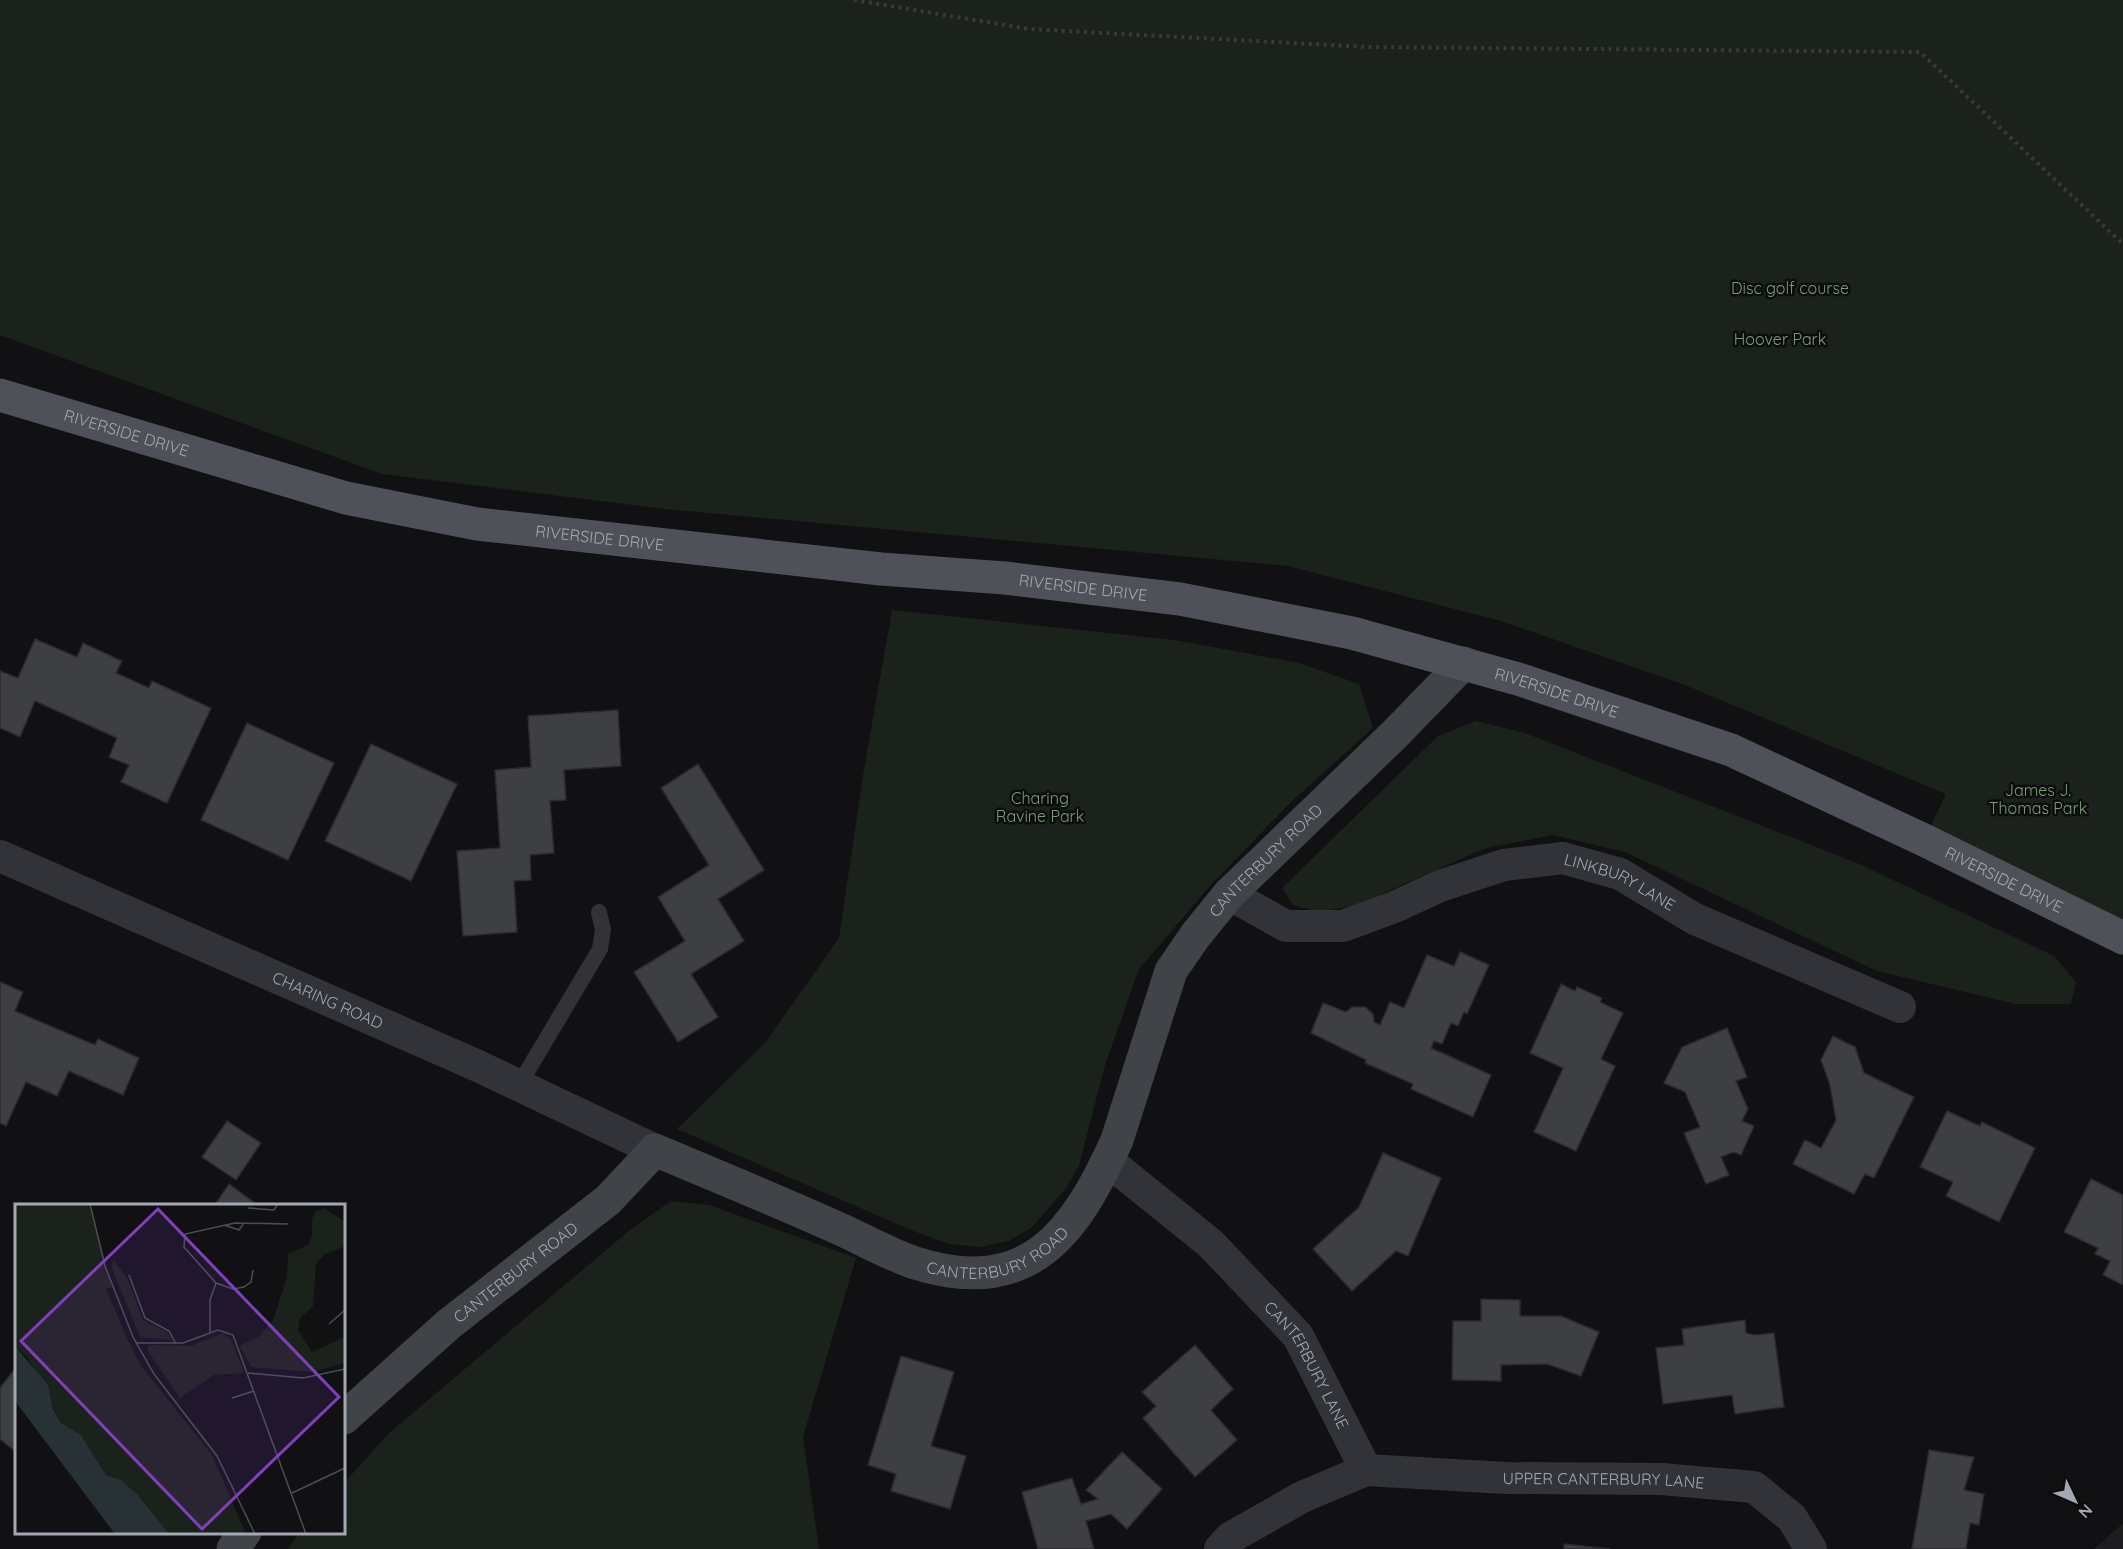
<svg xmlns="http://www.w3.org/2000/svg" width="2123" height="1549" font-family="Quicksand,sans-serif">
  <rect width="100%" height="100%" fill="#111113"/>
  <path fill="#1d1d1f" d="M2123,1523V1549H2094Z"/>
  <g fill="#1b221b">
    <path d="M0,0H2123V938L1924,840L1946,794L1685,685L1501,621L1288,566L665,509L382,474L0,335Z"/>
    <path d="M892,610L1175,640L1299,663L1359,684L1373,728L1289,804L1210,886L1139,969L1105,1065L1079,1166L1066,1188L1049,1208L1031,1228L1009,1241L980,1247L950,1244L916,1232L677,1129L765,1043L839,938L864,769Z"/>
    <path d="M1476,721L1525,733L1857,863L2054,956L2076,982L2071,1004H2016L1877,971L1625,852L1553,835L1486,848L1354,906L1318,912L1293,905L1282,888L1438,736Z"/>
    <path d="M671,1201L709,1205L856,1258L803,1437L819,1549H288L299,1533L344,1532V1483L389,1433L630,1230Z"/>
  </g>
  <g fill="#3d3f43" stroke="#2b2b2f" stroke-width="1.5">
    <path d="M35,639L77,657L83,643L122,661L116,673L149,688L152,681L211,708L167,803L121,782L129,765L109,757L117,738L35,701L20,737L0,728V671L18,678Z"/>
    <path d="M618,710L621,766L564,770L566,800L550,801L554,853L530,855L531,880L514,881L517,932L463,936L457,851L500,848L495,770L531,767L528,716Z"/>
    <path d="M247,723L334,763L288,860L201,820Z"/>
    <path d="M371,744L457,784L411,881L325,841Z"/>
    <path d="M698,764L764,870L718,899L744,941L691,974L718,1017L678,1042L634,972L685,941L658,897L709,865L661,788Z"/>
    <path d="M1460,952L1489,965L1467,1014L1464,1012L1458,1026L1451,1023L1442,1044L1434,1041L1431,1048L1491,1075L1473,1117L1411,1089L1413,1084L1365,1063L1366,1060L1311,1033L1323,1003L1346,1012L1352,1007H1365L1373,1014L1374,1022L1380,1025L1390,1002L1404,1008L1427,955L1454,966Z"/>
    <path d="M0,982L23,992L15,1011L95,1045L98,1039L139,1058L123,1095L69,1071L57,1096L26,1082L6,1126L0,1123Z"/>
    <path d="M1561,984L1575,991L1577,987L1602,998L1600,1002L1623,1013L1601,1059L1615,1066L1576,1151L1534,1132L1563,1068L1530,1053Z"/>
    <path d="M1727,1028L1747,1077L1736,1081L1748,1109L1742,1121L1754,1126L1741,1155L1734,1152L1721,1157L1729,1175L1706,1184L1684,1133L1700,1127L1685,1092L1664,1083L1682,1047Z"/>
    <path d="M1833,1036L1855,1047L1864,1073L1914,1097L1874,1178L1865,1174L1854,1194L1793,1164L1805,1140L1821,1148L1836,1120L1830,1085L1821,1060Z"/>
    <path d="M1947,1111L1980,1126L1982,1122L2035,1148L1999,1222L1946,1196L1953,1182L1920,1167Z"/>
    <path d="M227,1121L261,1143L236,1180L202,1157Z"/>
    <path d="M1383,1153L1441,1178L1408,1256L1396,1251L1352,1291L1313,1249L1359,1207Z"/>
    <path d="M2091,1179L2123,1195V1285L2103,1275L2110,1261L2095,1254L2098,1248L2064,1232Z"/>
    <path d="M229,1184L259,1206H214Z"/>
    <path d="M1481,1299L1520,1300V1316H1561L1599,1332L1581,1376L1547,1364L1501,1365V1381L1452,1380L1453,1321H1481Z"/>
    <path d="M1745,1320L1746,1333L1754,1335L1774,1333L1784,1407L1735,1414L1732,1395L1663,1404L1656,1348L1684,1345L1682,1329Z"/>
    <path d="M1195,1345L1233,1389L1211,1410L1237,1440L1195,1477L1143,1418L1156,1406L1142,1392Z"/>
    <path d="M901,1356L954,1372L931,1446L966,1456L950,1509L891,1491L896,1474L868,1465Z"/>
    <path d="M16,1367V1452L0,1439V1388Z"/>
    <path d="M1929,1450L1974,1457L1964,1490L1984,1494L1979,1525L1970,1523L1966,1549H1912Z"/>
    <path d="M1122,1452L1162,1489L1127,1529L1111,1514L1086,1521L1094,1549H1038L1022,1492L1072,1478L1081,1504L1098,1499L1086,1490Z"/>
    <path d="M1564,1544L1610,1549H1564Z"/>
  </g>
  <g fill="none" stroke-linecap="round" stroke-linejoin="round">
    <path stroke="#383a3f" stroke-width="4" stroke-dasharray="3 4.5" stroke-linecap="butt" d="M854,0L1029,29L1367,47L1920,52L2123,244"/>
    <path stroke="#323338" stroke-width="16" d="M519,1085L600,949L603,930L599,912"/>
    <g stroke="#323338" stroke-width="32">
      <path id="s1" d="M0,856L478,1066L655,1150"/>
      <path id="s2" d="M1229,894L1286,926H1343L1397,906L1440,886L1504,865L1563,858L1620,874L1695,919L1900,1007"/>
      <path id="s3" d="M1108,1161L1211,1244L1298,1336L1366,1470"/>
      <path id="s4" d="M1220,1549L1230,1538L1302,1497L1366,1470L1506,1478L1661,1479L1754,1487L1792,1518L1811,1549"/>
    </g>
    <g stroke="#404348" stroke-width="33">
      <path id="s5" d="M344,1418L449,1324L608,1200L655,1150C714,1175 773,1199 831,1225C859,1237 886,1253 915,1263C1029,1299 1075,1233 1117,1140L1171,971L1195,936L1229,894L1393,736L1464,663"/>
      <path d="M233,1549L245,1532"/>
    </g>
    <path stroke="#4e5157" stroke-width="33" id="s6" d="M0,395L346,498L477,524L881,569L1005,578L1180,599L1352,633L1518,679L1731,750L1924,840L2123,938"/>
  </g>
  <g text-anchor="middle" stroke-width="5" stroke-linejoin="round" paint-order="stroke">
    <g font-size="16" fill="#7a9f78" stroke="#0c0c0d">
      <text x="1790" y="294">Disc golf course</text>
      <text x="1780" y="345">Hoover Park</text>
      <text x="2038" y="796">James J.<tspan x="2038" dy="18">Thomas Park</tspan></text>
      <text x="1040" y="804">Charing<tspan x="1040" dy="18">Ravine Park</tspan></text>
    </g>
    <g font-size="16" fill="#a2a9b3" stroke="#0c0c0d">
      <text dy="6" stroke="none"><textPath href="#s6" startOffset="132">RIVERSIDE DRIVE</textPath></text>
      <text dy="6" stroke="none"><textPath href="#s6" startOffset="618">RIVERSIDE DRIVE</textPath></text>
      <text dy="6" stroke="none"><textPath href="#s6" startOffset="1104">RIVERSIDE DRIVE</textPath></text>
      <text dy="6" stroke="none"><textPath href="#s6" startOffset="1590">RIVERSIDE DRIVE</textPath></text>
      <text dy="6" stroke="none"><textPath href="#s5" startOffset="1286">CANTERBURY ROAD</textPath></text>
      <text dy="6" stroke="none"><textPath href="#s6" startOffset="2076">RIVERSIDE DRIVE</textPath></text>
      <text dy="6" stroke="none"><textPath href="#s2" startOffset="416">LINKBURY LANE</textPath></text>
      <text dy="6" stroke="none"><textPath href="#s1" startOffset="358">CHARING ROAD</textPath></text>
      <text dy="6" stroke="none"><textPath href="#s5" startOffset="783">CANTERBURY ROAD</textPath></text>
      <text dy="6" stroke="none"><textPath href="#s5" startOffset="225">CANTERBURY ROAD</textPath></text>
      <text dy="6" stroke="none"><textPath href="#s3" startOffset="288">CANTERBURY LANE</textPath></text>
      <text dy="6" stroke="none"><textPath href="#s4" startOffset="405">UPPER CANTERBURY LANE</textPath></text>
    </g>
  </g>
  <g transform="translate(15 1204)">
    <rect width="330" height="330" fill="#111113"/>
    <path d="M0,0H75L97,83L91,85L114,139L127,163L197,251L231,330H154L123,291L106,276L91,271L66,231L46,219L13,154L0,142ZM309,4L330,18V42L309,51L301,60L298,102L285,114L283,126L297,148L330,133V159L298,168L236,163L225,142L246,131L258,116L272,73L273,50L293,41L297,32V15L301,7ZM99,56L113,76L128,116L152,128L156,136L125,133L96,62ZM208,129L216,135L229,169L199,171L165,194L132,146L134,141L176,142Z" fill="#1b221b"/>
    <path d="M0,142L33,181L38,205L46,219L66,231L91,271L106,276L123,291L154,330H100L0,197Z" fill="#273136"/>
    <path fill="none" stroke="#4b4e53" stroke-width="1.5" d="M75,0L90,62L118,133L139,170L202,252L240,330M233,4L259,6L263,0M209,21L224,26L229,19M238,66L236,78L229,83L218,85L201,79L169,43L170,30L220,19L273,20M114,71L130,114L154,127L161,140M314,120L330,106M195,128V96L201,79M121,139H168L203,126L218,131L291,330M233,169L288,174L330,165M217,194L239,187M277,289L330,264"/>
    <path fill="#813fbd" fill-opacity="0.15" stroke="#813fbd" stroke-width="3" d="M143,5L324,193L187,325L6,137Z"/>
    <rect width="330" height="330" fill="none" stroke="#a2a9b3" stroke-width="3"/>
  </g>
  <g transform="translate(2075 1501) rotate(134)" stroke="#0c0c0d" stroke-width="4.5" paint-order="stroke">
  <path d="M0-4.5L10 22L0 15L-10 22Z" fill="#a2a9b3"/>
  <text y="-9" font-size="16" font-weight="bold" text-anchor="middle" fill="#a2a9b3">N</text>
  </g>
</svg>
